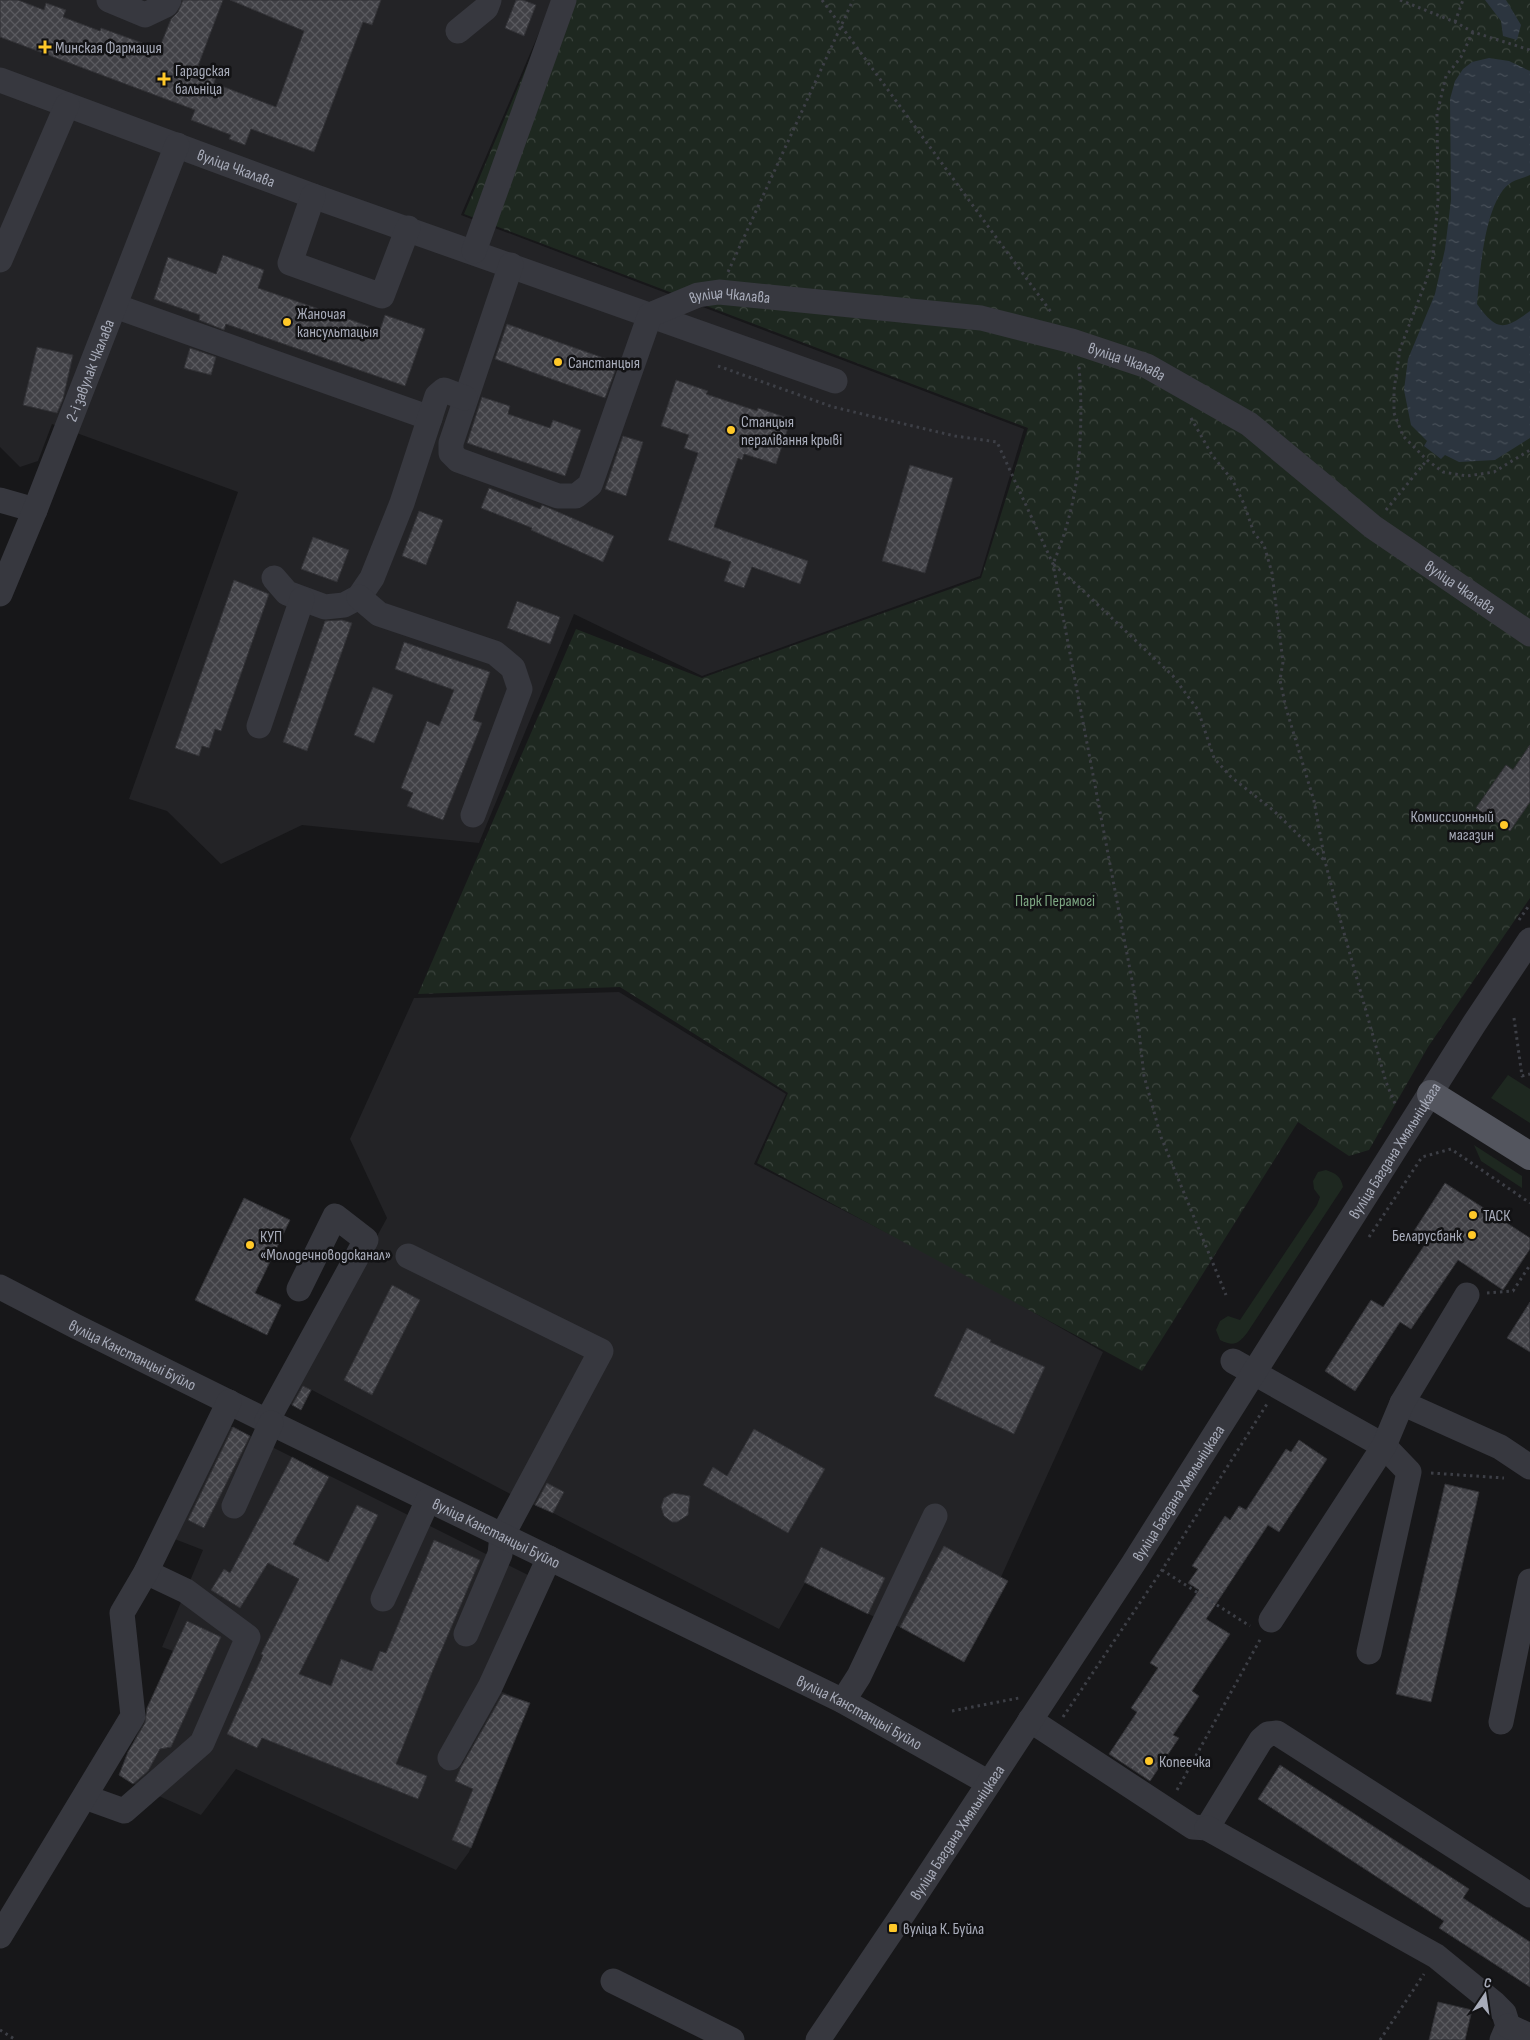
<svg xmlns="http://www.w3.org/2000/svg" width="1530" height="2040" font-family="'Sofia Sans Condensed',sans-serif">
  <defs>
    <pattern id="forest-crowns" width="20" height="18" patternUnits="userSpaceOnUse" patternTransform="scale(1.25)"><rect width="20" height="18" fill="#1e2820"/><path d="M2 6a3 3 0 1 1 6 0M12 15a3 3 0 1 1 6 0" fill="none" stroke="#3c443e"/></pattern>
    <pattern id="water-ripples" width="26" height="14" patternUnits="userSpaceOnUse" patternTransform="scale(1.25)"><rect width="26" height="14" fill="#2c353f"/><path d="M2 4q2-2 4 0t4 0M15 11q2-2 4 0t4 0" fill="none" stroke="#485059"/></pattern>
    <pattern id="building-cross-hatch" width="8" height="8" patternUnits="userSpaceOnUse" patternTransform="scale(1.25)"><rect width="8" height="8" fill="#414146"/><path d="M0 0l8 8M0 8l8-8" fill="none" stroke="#5a5a5f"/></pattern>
  </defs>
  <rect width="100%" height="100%" fill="#171719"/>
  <g fill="#232326">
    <path d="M0,0H553L461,215L1024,429L980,576L702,676L574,614L479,843L302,825L221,864L167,811L129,799L238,492L52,424L38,461L20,467L0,447Z"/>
    <path d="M619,992L786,1094L754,1164L963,1272L1103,1352L1001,1577L1008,1581L964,1662L900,1627L885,1622L805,1583L779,1629L553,1513L520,1499L312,1390L301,1409L286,1402L387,1218L350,1139L414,998Z"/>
    <path d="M224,1423L530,1576L490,1687L530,1703L469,1852L456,1870L236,1769L201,1815L139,1787L119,1775L173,1651L162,1647L203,1550L172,1538Z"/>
  </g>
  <g fill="#1e2820">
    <path d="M1508,1075L1530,1089V1123L1491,1098Z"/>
    <path d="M1474,1145L1522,1176V1188L1481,1161Z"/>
    <path d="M1326,1170C1335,1173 1341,1176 1343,1187L1247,1333C1238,1344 1234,1347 1220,1340L1216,1330L1220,1321L1228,1316L1240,1320L1317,1205L1320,1197L1314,1189L1313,1181L1318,1172Z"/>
  </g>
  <path fill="url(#forest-crowns)" d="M555,0H1530V898L1428,1047L1369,1150L1349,1156L1298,1122L1142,1371L757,1163L788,1093L620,987L418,994L576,629L702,678L981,578L1028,428L464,214Z"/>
  <g fill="url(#water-ripples)">
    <path d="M1485,0H1506L1521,25L1517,40L1503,36L1501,21Z"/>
    <path d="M1489,58L1509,61L1530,71V175C1524,178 1517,179 1512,182C1484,198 1480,275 1477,304C1497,332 1504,330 1530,311V438L1495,460L1459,462L1445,455L1441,459L1424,446L1427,441L1411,425L1404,390L1408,359L1435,294L1445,249L1451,200L1450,99L1455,81L1463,69L1472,62Z"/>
  </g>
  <g fill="url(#building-cross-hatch)" stroke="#313135">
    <path d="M0,0H18L44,10L46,3L66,10L63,17L100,31L101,28L159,49L171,19L178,12L183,0H223L198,66L217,74L214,83L276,107L304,31L230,0H381L372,25L363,22L314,152L251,129L245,145L229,139L231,135L191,120L195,110L0,37Z"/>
    <path d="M516,0H523L536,5L524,36L505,28Z"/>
    <path d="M223,255L264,270L258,288L380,330L385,315L425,329L405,386L226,324L224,330L199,320L200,315L154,299L168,257L216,274Z"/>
    <path d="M507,324L618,363L605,398L495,359Z"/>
    <path d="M37,347L73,355L63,399L57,413L23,405Z"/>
    <path d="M190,348L216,357L211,375L184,368Z"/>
    <path d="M676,380L708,391L706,394L757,411L758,408L791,419L776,464L744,454L742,460L738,458L714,527L808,561L800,584L752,567L744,588L724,581L731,562L668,540L698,453L684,448L689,435L661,426Z"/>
    <path d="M482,397L510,406L508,414L550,428L553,420L581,430L565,476L467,443Z"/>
    <path d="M623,436L643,442L626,496L605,489Z"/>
    <path d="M910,465L953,478L925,573L882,561Z"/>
    <path d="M489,488L540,509L542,505L614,536L603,562L531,530L532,528L481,508Z"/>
    <path d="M419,511L443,520L426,565L402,556Z"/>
    <path d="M313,537L349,550L337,582L301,569Z"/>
    <path d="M234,580L269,594L221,731L215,729L209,748L202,746L199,756L175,748Z"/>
    <path d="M517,601L560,617L550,644L507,628Z"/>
    <path d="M342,620L352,623L307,751L283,742L325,621Z"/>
    <path d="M404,642L490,672L473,720L482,723L443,820L407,806L413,793L401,788L427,721L439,726L454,690L395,669Z"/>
    <path d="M373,687L393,695L374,743L354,735Z"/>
    <path d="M1530,745V802L1510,831L1476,808L1506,765L1513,770Z"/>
    <path d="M1445,1183L1530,1238V1249L1503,1290L1458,1260L1411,1329L1400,1322L1355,1391L1325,1371L1371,1300L1383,1307L1428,1240L1414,1231Z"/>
    <path d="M244,1198L290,1220L255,1293L281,1305L267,1335L195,1300Z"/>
    <path d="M392,1285L420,1300L372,1395L344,1380Z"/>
    <path d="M1530,1302V1352L1507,1338Z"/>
    <path d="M967,1328L991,1340L990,1342L1045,1367L1014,1434L934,1396Z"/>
    <path d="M303,1386L311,1390L301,1410L292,1405Z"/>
    <path d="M233,1427L250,1436L204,1528L188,1520Z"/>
    <path d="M754,1429L825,1469L788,1533L703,1485L713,1467L727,1476Z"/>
    <path d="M1299,1440L1327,1459L1279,1532L1268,1525L1206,1619L1230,1634L1192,1691L1199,1696L1173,1735L1179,1738L1150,1781L1109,1754L1137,1712L1131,1708L1158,1668L1150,1663L1199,1590L1188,1583L1198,1569L1192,1566L1225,1516L1230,1520L1239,1506L1246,1510L1286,1449L1291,1452Z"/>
    <path d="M292,1457L329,1477L293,1544L328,1562L357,1505L378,1515L299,1674L331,1686L341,1659L372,1671L380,1651L386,1653L434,1540L480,1560L433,1670L396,1764L427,1776L418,1799L262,1738L257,1748L227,1734L263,1655L261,1654L299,1579L268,1563L240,1608L211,1590L224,1569L230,1573Z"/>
    <path d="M547,1483L564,1492L553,1513L535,1505Z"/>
    <path d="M1445,1484L1479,1492L1431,1702L1396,1694Z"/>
    <path d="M673,1493L690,1496L688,1515L677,1522H672L664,1516L661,1507L664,1498Z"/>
    <path d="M944,1546L1008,1581L964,1662L900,1627Z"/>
    <path d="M821,1547L885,1578L868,1614L804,1582Z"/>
    <path d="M187,1621L221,1637L171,1747L160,1749L148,1771L133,1784L119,1775L128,1752L145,1723L147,1708Z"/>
    <path d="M503,1694L530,1703L471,1848L452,1840L473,1789L455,1781L461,1767Z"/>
    <path d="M1280,1765L1469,1889L1463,1898L1530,1942V1987L1439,1928L1444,1921L1258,1799Z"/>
    <path d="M1438,2002L1472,2010L1465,2040H1429Z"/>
  </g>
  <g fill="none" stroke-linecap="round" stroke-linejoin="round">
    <g stroke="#3d3f46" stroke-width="3" stroke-dasharray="2.5 4" stroke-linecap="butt">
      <path d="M822,0L1051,312"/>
      <path d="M1400,0L1455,22L1473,32L1530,50"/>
      <path d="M1455,22L1463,0"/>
      <path d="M1473,32L1461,57L1446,76L1437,114L1438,200L1433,257L1426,281L1400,349L1394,390V413L1403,436L1427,460L1443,472L1467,476L1494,472L1530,450"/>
      <path d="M728,272L853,0"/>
      <path d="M718,366L833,407L955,436L997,442L1053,564L1135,996L1144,1076L1161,1137L1226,1295"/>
      <path d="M1079,367C1083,411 1081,474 1069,517C1065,533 1059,549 1053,564L1078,586L1173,676L1198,710L1214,758L1230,776L1274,811L1325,861"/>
      <path d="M1191,418L1212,455L1233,481L1244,504L1254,533L1264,545L1272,573L1283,662L1280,680L1286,708L1314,801L1325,861L1337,908L1386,1082L1396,1106"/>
      <path d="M1386,510L1427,460"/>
      <path d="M1519,920L1530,904"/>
      <path d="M1514,1018L1522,1076L1530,1074"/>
      <path d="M1369,1237L1422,1157L1451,1149L1530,1203"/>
      <path d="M1487,1293L1513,1291L1530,1265"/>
      <path d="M1431,1473L1504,1478"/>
      <path d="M1162,1570L1250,1626"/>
      <path d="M952,1711L1019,1698"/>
      <path d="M1063,1717L1162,1570L1267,1404"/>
      <path d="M1177,1790L1261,1638"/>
      <path d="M0,2030L16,2040"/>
      <path d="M1380,2040L1424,1974"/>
    </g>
    <g stroke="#37383f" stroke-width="25">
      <path d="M109,0L145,15L166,5L169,0"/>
      <path d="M458,31L486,8L489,0"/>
      <path id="s1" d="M0,80L313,196L835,381"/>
      <path d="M313,196L290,263L382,296L408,228"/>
      <path d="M474,251L564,0"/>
      <path d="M0,260L67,105"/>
      <path id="s2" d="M511,265L451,443V453L458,460L558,496H576L590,485L650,315L698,295L719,292L981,318L1072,341L1147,366L1249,424L1373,527L1530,634"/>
      <path d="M115,306L430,418"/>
      <path d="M0,500L35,510"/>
      <path d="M274,578L287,593L325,607L344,605L359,597L372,578L402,503L437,396L444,390L465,398"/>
      <path id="s3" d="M0,594L35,510L177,145"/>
      <path d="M359,597L379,614L495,653L513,668L520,689L473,815"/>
      <path d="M259,726L302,599"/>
      <path d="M408,1256L601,1351L502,1536L500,1554L466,1634"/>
      <path id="s4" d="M0,1287L75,1326L271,1423L843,1701L989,1783"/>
      <path d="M1233,1361L1384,1446L1409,1472L1369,1652"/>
      <path d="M1402,1403L1500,1447L1530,1467"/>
      <path d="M267,1421L366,1240L335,1216L299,1289"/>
      <path d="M234,1506L271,1423"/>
      <path d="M383,1599L428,1500"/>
      <path d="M1271,1620L1384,1446L1402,1403L1467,1295"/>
      <path d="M843,1701L859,1676L935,1516"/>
      <path d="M1030,1720L1193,1827L1207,1828L1261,1740L1268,1734L1277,1733L1530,1895"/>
      <path d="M1501,1722L1530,1581"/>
      <path d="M450,1758L490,1687L549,1558"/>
      <path d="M85,1797L124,1811L202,1743L248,1637L186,1591L146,1572"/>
      <path d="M1207,1828L1436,1956L1495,2004L1504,2013L1508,2026L1502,2040"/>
      <path d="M0,1936L133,1716L122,1613L146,1572L229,1402"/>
      <path d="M613,1981L732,2040"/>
      <path d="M1508,2026L1530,2036"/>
      <path id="s5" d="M818,2040L905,1911L1133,1564L1474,1024L1530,940"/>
    </g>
    <path stroke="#53555e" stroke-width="28" d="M1431,1094L1530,1156"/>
  </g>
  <g fill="#ffc829" stroke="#121214" stroke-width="2">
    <path d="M42.5 39.5h5v5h5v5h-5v5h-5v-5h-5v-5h5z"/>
    <path d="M161.5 71.5h5v5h5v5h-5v5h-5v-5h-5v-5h5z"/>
    <circle cx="287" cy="322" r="5"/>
    <circle cx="558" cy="362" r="5"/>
    <circle cx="731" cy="430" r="5"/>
    <circle cx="1504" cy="825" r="5"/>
    <circle cx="1473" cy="1215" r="5"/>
    <circle cx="1472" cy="1235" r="5"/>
    <circle cx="250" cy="1245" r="5"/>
    <circle cx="1149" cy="1761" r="5"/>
    <rect x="888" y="1923" width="10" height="10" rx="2.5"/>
  </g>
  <g text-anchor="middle" stroke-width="5" stroke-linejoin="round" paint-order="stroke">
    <g font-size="16" fill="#a8acba" stroke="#121214" text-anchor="start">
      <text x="55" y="53">Минская Фармация</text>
      <text x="175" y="76">Гарадская<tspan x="175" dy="18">бальніца</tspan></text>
      <text x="297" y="319">Жаночая<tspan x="297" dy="18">кансультацыя</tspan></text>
      <text x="568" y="368">Санстанцыя</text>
      <text x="741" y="427">Станцыя<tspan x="741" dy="18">пералівання крыві</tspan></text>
      <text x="1494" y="822" text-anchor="end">Комиссионный<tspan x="1494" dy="18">магазин</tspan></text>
      <text x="1483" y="1221">ТАСК</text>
      <text x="1462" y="1241" text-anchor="end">Беларусбанк</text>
      <text x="260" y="1242">КУП<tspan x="260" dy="18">«Молодечноводоканал»</tspan></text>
      <text x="1159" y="1767">Копеечка</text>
      <text x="903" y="1934">вуліца К. Буйла</text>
    </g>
    <g font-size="16" fill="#a8acba" stroke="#121214">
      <text dy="6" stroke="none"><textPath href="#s1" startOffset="252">вуліца Чкалава</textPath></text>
      <text dy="6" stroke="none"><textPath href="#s2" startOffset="614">вуліца Чкалава</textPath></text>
      <text dy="6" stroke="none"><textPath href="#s2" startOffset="1019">вуліца Чкалава</textPath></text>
      <text dy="6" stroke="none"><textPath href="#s3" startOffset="241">2-і завулак Чкалава</textPath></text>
      <text dy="6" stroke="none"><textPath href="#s2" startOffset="1424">вуліца Чкалава</textPath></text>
      <text dy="6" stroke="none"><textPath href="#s5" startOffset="1060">вуліца Багдана Хмяльніцкага</textPath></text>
      <text dy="6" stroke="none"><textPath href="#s4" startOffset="149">вуліца Канстанцыі Буйло</textPath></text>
      <text dy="6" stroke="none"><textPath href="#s5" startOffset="655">вуліца Багдана Хмяльніцкага</textPath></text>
      <text dy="6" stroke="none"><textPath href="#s4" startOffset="554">вуліца Канстанцыі Буйло</textPath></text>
      <text dy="6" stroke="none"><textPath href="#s4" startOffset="959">вуліца Канстанцыі Буйло</textPath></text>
      <text dy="6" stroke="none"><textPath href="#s5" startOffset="250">вуліца Багдана Хмяльніцкага</textPath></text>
    </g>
    <g font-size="16" fill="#7da783" stroke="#121214">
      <text x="1055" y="906">Парк Перамогі</text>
    </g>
  </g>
  <g transform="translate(1485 1995) rotate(13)" stroke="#121214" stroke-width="4" paint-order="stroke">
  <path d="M0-4L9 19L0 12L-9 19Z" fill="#a8acba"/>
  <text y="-8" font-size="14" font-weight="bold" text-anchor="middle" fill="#a8acba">С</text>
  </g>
</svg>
